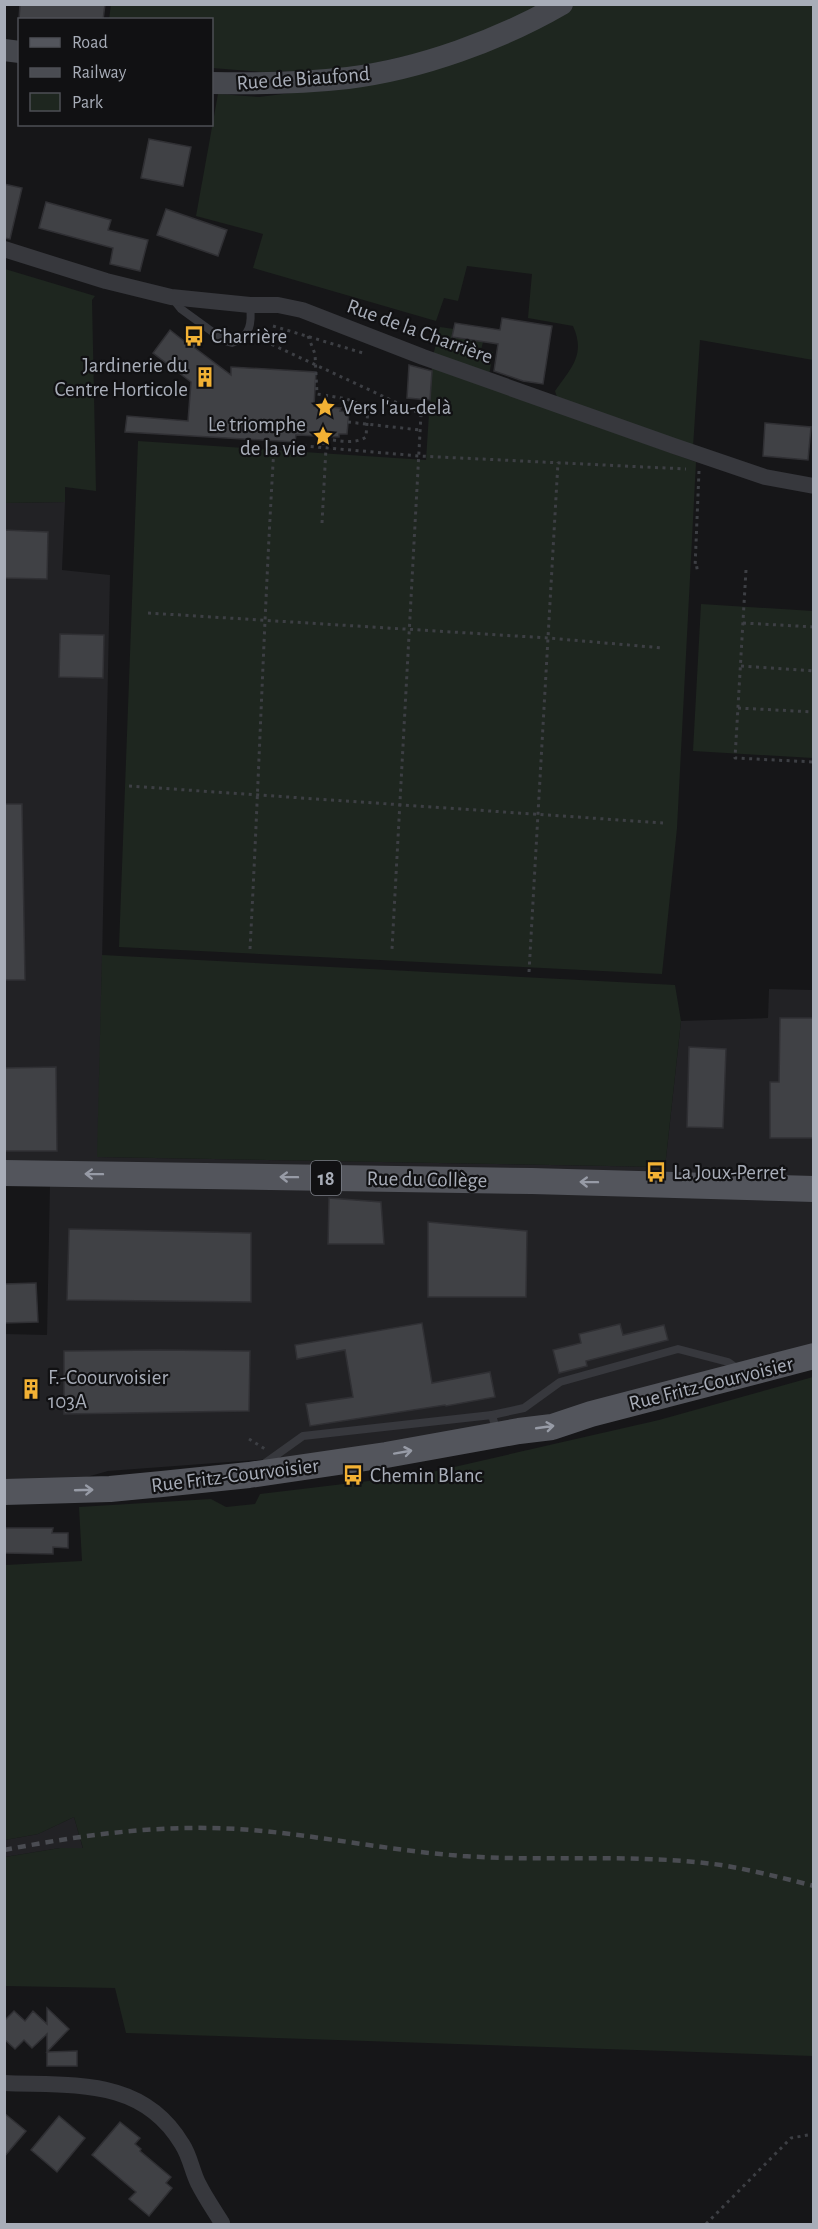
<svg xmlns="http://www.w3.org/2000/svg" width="818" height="2229" font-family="'Alegreya Sans',sans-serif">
  <rect width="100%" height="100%" fill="#161618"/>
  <g fill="#222225">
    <path d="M65,502L62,570L110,575L98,1157L665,1167L681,1021L768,1018L769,989L813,990V1346L521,1424L284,1458L108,1471L76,1480L5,1483V1334L47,1335L50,1184L5,1185L4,503Z"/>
    <path d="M74,1817L83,1849L60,1848L5,1857V1840L38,1834Z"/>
  </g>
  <g fill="#1e261f">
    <path d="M111,4L547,5L494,28L432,50L344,70L262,72L212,68V20H109Z"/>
    <path d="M573,5H813V360L700,340L693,447L558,400L555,391C571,368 586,355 573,326L528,318L532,274L467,266L458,301L444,298L436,321L253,268L263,234L196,216L218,94L259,97L323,89Z"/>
    <path d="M5,269L95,296L92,300L96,491L65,487V502L5,503Z"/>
    <path d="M440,327L454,329L453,337L483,342L481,350L493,352L489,376L433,356Z"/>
    <path d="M432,367L696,462L677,828L662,974L119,947L138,441L426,460Z"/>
    <path d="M701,604L813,611V758L693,751Z"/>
    <path d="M102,955L675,985L681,1021L665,1167L97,1157Z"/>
    <path d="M813,1377V2056L126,2033L115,1988L5,1986V1857L60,1848H83L74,1817L38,1834L5,1840V1565L82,1561L79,1507L211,1499L226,1507L255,1504L260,1494L419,1475L659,1420Z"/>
  </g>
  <g fill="#404145" stroke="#303034" stroke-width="1.5">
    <path d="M20,4H105L103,20H19Z"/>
    <path d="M149,139L191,147L183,186L141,178Z"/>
    <path d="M4,184L22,188L10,239L4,238Z"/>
    <path d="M46,202L111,220L108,230L148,240L140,271L110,264L113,248L39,228Z"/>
    <path d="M166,209L227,230L218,256L157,235Z"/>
    <path d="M502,318L552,326L543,384L523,381L494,371L498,344L452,337L455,323L500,330Z"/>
    <path d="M170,330L184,341L188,336L199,344L195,348L231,375V367L316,372L314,406L341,408L340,411L349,412L347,434H339V437L296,435L295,442L125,432L127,416L188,421L191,382L153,353Z"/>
    <path d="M409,365L432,371L430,400L407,398Z"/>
    <path d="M765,423L811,427L808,460L763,456Z"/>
    <path d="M4,530L48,532L47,579L4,578Z"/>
    <path d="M60,634L104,635L103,678L59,677Z"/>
    <path d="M4,804H22L25,980H4Z"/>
    <path d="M780,1018H813V1138H770V1082H779Z"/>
    <path d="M689,1047L726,1049L723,1128L687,1127Z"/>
    <path d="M56,1067L57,1151H4V1068Z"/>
    <path d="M329,1198L381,1202L384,1244H328Z"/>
    <path d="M428,1222L527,1231L526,1297H428Z"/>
    <path d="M69,1229L251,1233V1302L67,1300Z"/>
    <path d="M36,1283L38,1322L4,1323V1284Z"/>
    <path d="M422,1323L432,1383L490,1372L495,1397L446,1406L445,1405L310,1426L306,1404L353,1397L345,1350L297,1359L295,1345Z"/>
    <path d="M620,1324L623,1335L664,1325L668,1340L586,1361L587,1366L559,1373L553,1350L581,1343L579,1334Z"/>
    <path d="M160,1350L250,1351L249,1411L64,1414V1351Z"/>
    <path d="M4,1528H53L52,1533H68V1548L53,1547V1554L4,1553Z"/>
    <path d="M47,2008L69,2029L47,2052L77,2051V2066H47V2034L32,2048L24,2040L15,2049L4,2039V2021L14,2011L25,2021L33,2011L47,2024Z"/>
    <path d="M4,2113L26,2131L4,2157Z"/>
    <path d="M59,2116L85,2138L57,2172L31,2150Z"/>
    <path d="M120,2122L140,2138L135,2144L141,2149L140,2151L171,2177L166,2183L172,2188L149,2216L129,2199L136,2192L92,2155Z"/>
  </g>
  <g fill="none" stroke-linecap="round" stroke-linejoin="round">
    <g stroke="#3d3f44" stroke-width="3" stroke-dasharray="3 4.5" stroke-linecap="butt">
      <path d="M273,326L363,353"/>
      <path d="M308,336L315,354L317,394L347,399L368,408L366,437C355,445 336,440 324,439L323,447"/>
      <path d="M258,338L421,414L392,949"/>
      <path d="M348,422L420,430"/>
      <path d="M699,471L695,568L702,567"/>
      <path d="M322,523L326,448"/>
      <path d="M746,570L735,758L814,762"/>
      <path d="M148,613L548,638L663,648"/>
      <path d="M743,623L814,627"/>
      <path d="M741,666L814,671"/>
      <path d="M738,708L814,712"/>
      <path d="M129,786L663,823"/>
      <path d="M250,949C259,781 264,614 274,447L298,449L305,446L419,456L686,469"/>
      <path d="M529,972L558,462"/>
      <path d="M249,1439L265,1449"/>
      <path d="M706,2224L791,2138L814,2134"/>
    </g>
    <g stroke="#37383d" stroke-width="8">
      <path d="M173,299L181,309L225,341L232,343C251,337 252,322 250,305"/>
      <path d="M492,1415L524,1408L560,1382L678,1349L728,1362L741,1371"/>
      <path d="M261,1466L303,1436L492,1415L497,1433"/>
    </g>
    <g stroke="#37383d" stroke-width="16">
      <path d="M4,249L106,281L171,297L250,305H278L302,310L423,357L674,446L765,477L814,486"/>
      <path d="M4,2083C73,2086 142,2077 182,2144C190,2156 192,2171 198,2183C205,2197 214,2210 222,2223"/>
    </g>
    <g stroke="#45474d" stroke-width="22">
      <path d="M4,50L20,52"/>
      <path d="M212,83C257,84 303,83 348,78C420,69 500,40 562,4"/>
    </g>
    <g stroke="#53555c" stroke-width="26">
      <path d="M4,1173L532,1181L814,1189"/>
      <path d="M4,1492L110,1489L162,1484L249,1475L386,1455L519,1431L552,1427L591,1414L814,1356"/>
    </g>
    <path stroke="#4a4c52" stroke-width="4.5" stroke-dasharray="8 6" stroke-linecap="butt" d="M4,1850C87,1834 168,1823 252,1830C323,1836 392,1851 463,1856C549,1862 635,1853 721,1865C752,1870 783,1878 814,1886"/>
  </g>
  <defs><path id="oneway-shaft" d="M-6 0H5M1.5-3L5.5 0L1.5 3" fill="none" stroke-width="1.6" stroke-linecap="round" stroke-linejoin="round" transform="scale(1.5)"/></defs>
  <g stroke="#979ba6">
    <use href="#oneway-shaft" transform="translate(94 1174) rotate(-179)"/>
    <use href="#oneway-shaft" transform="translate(289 1177) rotate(-179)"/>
    <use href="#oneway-shaft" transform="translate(589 1182) rotate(-179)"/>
    <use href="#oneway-shaft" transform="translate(545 1427) rotate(-8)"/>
    <use href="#oneway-shaft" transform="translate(403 1452) rotate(-10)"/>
    <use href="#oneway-shaft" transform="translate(84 1490) rotate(-2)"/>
  </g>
  <defs>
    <g id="bus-bare" transform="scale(1.62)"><path d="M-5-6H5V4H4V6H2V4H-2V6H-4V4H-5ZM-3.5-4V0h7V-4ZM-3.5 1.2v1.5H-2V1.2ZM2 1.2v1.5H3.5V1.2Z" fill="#f2b134" stroke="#111113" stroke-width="2.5" paint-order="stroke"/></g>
    <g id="building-bare" transform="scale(1.62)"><path d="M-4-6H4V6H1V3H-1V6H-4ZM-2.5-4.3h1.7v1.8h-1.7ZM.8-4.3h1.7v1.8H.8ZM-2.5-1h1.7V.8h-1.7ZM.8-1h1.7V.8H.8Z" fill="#f2b134" stroke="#111113" stroke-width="2.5" paint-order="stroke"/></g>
    <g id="sight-bare" transform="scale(1.62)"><path d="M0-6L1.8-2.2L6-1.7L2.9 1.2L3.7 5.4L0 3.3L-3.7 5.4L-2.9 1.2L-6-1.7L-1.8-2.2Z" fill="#f2b134" stroke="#111113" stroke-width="2.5" paint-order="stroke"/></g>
  </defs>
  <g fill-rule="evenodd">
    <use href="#bus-bare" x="194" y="336"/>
    <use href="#building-bare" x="205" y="377"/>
    <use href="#sight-bare" x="325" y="407"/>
    <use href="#sight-bare" x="323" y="436"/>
    <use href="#bus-bare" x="656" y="1172"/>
    <use href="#building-bare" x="31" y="1389"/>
    <use href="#bus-bare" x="353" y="1475"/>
  </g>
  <g text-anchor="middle" stroke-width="4.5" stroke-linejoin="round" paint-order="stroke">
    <rect fill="#111113" stroke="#7b7e86" stroke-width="1.5" x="311" y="1161" width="30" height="34" rx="4.5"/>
    <g font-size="20" font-weight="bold" fill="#a8adb8">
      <text x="326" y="1185">18</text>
    </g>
    <g font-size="21" fill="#a8adb8" stroke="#111113">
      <text transform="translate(303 78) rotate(-4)" y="7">Rue de Biaufond</text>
      <text transform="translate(420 331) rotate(20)" y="7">Rue de la Charrière</text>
      <text transform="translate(427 1179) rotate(1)" y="7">Rue du Collège</text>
      <text transform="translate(711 1383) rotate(-14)" y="7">Rue Fritz-Courvoisier</text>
      <text transform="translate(235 1475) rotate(-7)" y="7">Rue Fritz-Courvoisier</text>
    </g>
    <g font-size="21" fill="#a8adb8" stroke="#111113" text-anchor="start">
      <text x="211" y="343">Charrière</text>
      <text x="188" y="372" text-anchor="end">Jardinerie du<tspan x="188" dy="24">Centre Horticole</tspan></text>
      <text x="342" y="414">Vers l'au-delà</text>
      <text x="306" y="431" text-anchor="end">Le triomphe<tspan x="306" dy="24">de la vie</tspan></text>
      <text x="673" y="1179">La Joux-Perret</text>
      <text x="48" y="1384">F.-Coourvoisier<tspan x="48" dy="24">103A</tspan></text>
      <text x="370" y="1482">Chemin Blanc</text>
    </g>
  </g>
  <rect width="818" height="2229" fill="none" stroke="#a8adb8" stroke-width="12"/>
  <rect x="18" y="18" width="195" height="108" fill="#111113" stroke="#4d4f55" stroke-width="1.5"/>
  <rect x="30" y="38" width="30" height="9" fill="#53555c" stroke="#4d4f55" stroke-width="1.5"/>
  <text x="72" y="48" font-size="18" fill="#a8adb8">Road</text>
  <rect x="30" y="68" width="30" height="9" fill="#4a4c52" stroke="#4d4f55" stroke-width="1.5"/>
  <text x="72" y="78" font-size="18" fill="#a8adb8">Railway</text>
  <rect x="30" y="93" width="30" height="18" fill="#1e261f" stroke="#4d4f55" stroke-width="1.5"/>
  <text x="72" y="108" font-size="18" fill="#a8adb8">Park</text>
</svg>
